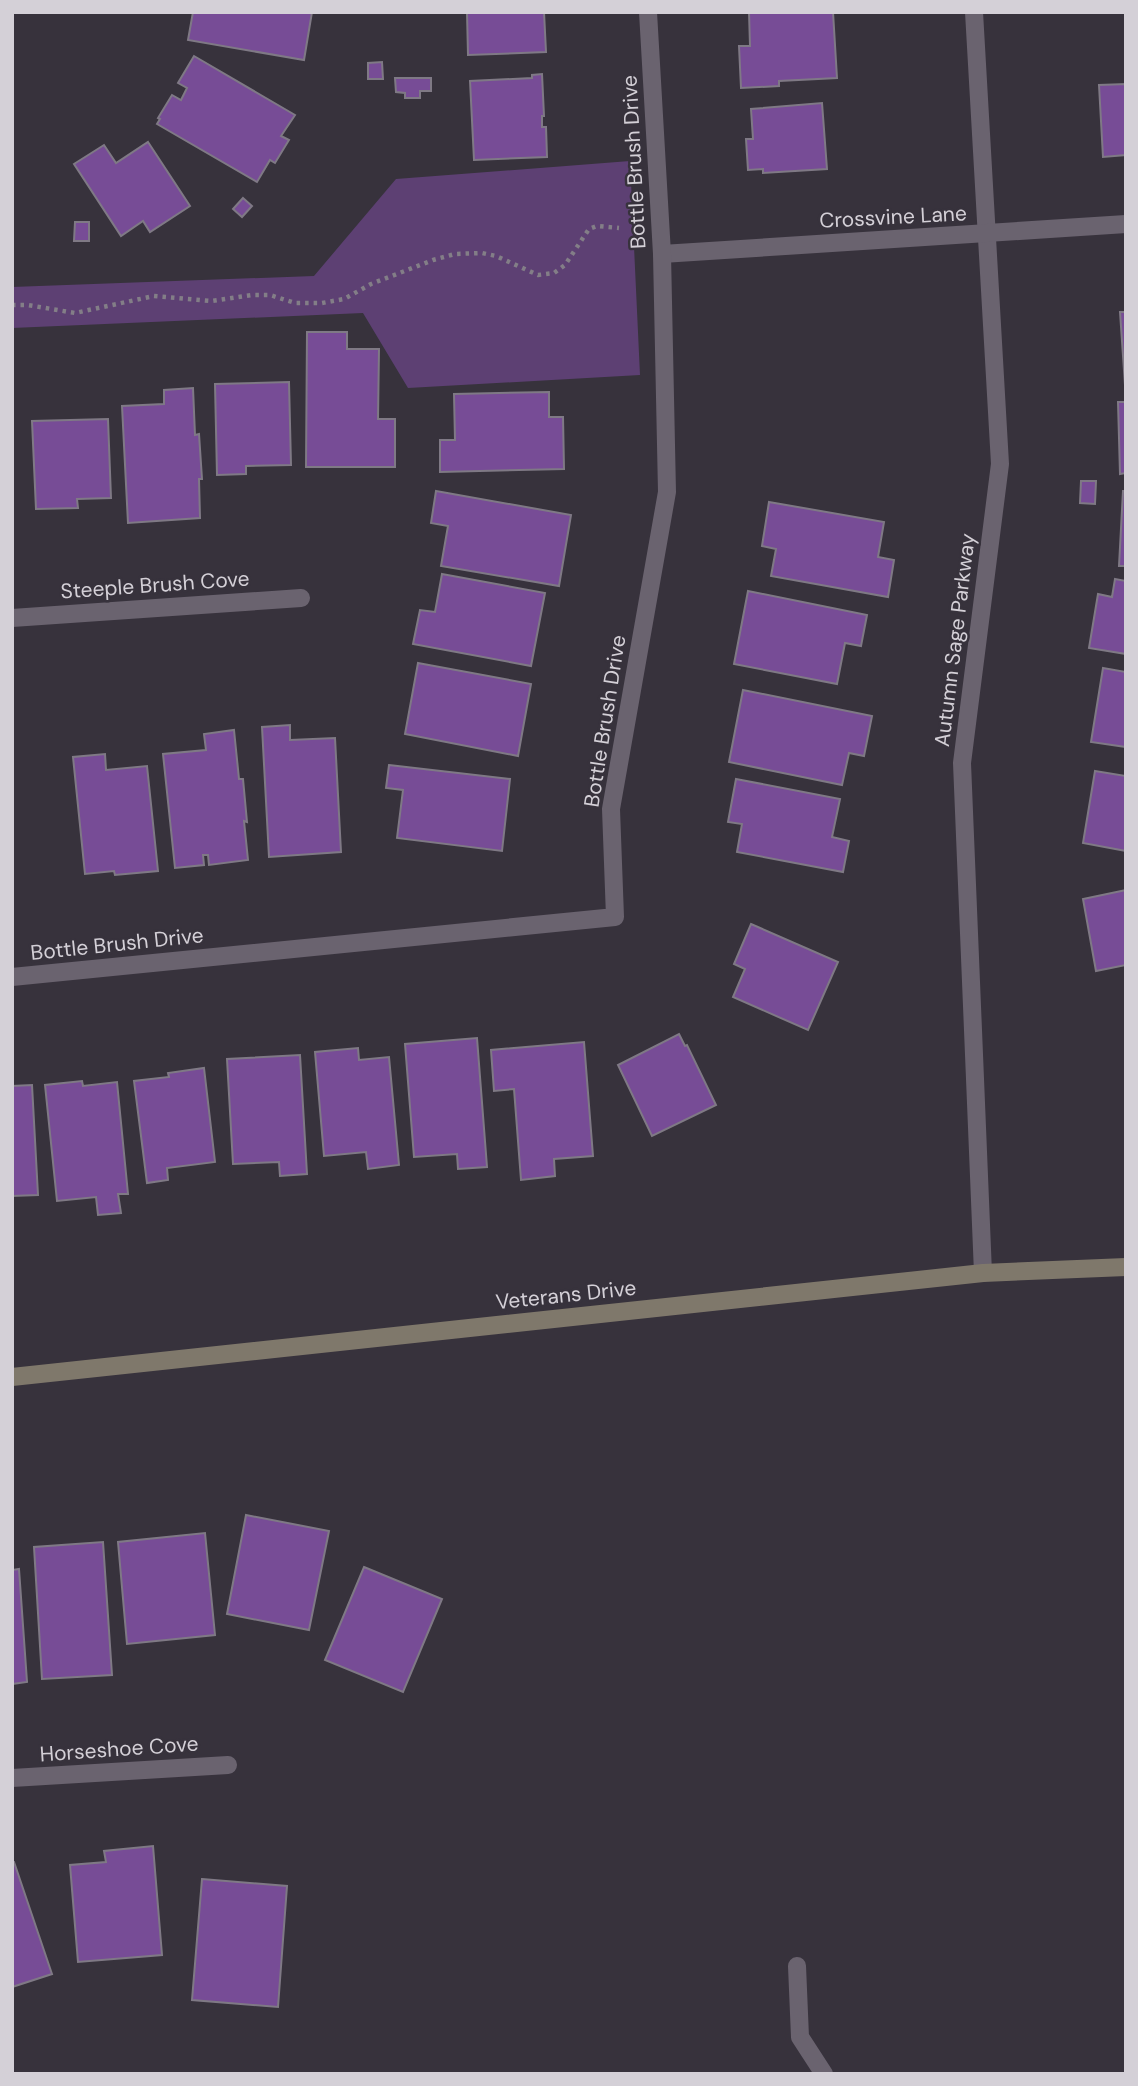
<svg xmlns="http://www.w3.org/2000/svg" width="1138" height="2086" font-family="'DM Sans',sans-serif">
  <rect width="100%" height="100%" fill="#37323c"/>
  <path fill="#5d4073" d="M630,161L640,375L408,388L363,313L12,328V287L314,276L396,179Z"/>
  <g fill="#774c96" stroke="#7f7985" stroke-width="2">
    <path d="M193,12H312L304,60L188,40Z"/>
    <path d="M467,12H544L546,52L468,55Z"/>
    <path d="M749,12H833L837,78L779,81V86L741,88L739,46H750Z"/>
    <path d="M194,56L295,115L281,136L289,140L275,163L270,160L257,182L157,124L160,119L158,118L172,95L181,100L187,88L178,83Z"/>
    <path d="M382,62L383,79H368V63Z"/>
    <path d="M542,74L544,116H542V127H546L547,157L474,160L470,81L532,78V75Z"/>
    <path d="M395,78H431V91H420V98H405V93L396,92Z"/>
    <path d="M1126,84V155L1103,157L1099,85Z"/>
    <path d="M822,103L827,169L763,173V169L748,170L746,139H753L751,109Z"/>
    <path d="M148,142L190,206L150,232L143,221L121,236L74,164L104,145L116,163Z"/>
    <path d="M243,198L252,206L242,217L233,209Z"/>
    <path d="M75,222H89V241H74Z"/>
    <path d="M1120,312H1126V385H1125Z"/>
    <path d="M307,332H347V349H379L378,419H395V467H306Z"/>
    <path d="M289,382L291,465L246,466V474L217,475L215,384Z"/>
    <path d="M193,388L195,435L199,434L202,479H199L200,518L128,523L122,406L164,404V390Z"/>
    <path d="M549,392V417H563L564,469L440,472V440H455L454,394Z"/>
    <path d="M1118,402H1126V473L1120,474Z"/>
    <path d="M108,419L111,498L77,499L78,508L36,509L32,421Z"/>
    <path d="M1081,481H1096L1095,504L1080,503Z"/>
    <path d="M436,491L571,515L559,586L441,566L448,526L431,523Z"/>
    <path d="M1123,491H1126V566H1119Z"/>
    <path d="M769,502L884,522L878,557L894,560L888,597L771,576L776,549L762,546Z"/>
    <path d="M442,574L545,593L531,666L413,644L420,610L435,612Z"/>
    <path d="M1115,579L1126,581V654L1089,648L1098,594L1112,597Z"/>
    <path d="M748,591L867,615L861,646L845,643L837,684L734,664Z"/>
    <path d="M418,663L531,684L518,756L405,734Z"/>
    <path d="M1103,668L1126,672V747L1091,742Z"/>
    <path d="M743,690L872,716L864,756L849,753L842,785L729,762Z"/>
    <path d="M290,725V740L335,738L341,852L269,857L262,727Z"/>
    <path d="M234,730L239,779H243L247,822L244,821L248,860L209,865L208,855H203L204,865L175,868L163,754L206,750L204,734Z"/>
    <path d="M105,754L106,770L147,766L158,871L115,875L114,871L85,874L73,757Z"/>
    <path d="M389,765L510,779L502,851L397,838L403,790L386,788Z"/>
    <path d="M1095,771L1126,776V851L1083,843Z"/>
    <path d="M736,779L840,799L832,837L849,841L843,872L737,852L742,824L728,822Z"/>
    <path d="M1126,890V965L1096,971L1083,899Z"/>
    <path d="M751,924L838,962L808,1030L733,997L745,969L734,964Z"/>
    <path d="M679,1034L685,1046L687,1045L716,1105L652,1136L618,1065Z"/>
    <path d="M477,1038L487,1167L458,1169L457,1154L414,1157L405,1044Z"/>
    <path d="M584,1042L593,1156L554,1159L555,1176L521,1180L514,1089L494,1091L491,1050Z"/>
    <path d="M358,1048L359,1060L389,1057L399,1165L368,1169L366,1152L324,1156L315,1052Z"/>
    <path d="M300,1055L307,1174L280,1176L279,1162L233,1164L227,1059Z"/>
    <path d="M204,1068L215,1162L167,1168L168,1180L147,1183L134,1081L169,1077L168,1073Z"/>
    <path d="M82,1081L83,1086L117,1082L128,1194H118L121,1213L98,1215L96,1197L57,1201L45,1085Z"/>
    <path d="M32,1085L38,1195L12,1196V1086Z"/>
    <path d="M246,1515L329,1531L309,1630L227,1614Z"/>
    <path d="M205,1533L215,1635L127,1644L118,1542Z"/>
    <path d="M103,1542L112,1675L42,1679L34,1547Z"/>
    <path d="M364,1567L442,1599L403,1692L325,1660Z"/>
    <path d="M19,1569L27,1682L12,1684V1570Z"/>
    <path d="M153,1846L162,1955L78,1962L70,1865L106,1862L104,1851Z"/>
    <path d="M12,1862H14L52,1974L12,1987Z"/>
    <path d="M202,1879L287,1886L278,2007L192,2000Z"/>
  </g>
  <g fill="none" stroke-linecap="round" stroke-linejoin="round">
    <path stroke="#837e87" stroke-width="4.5" stroke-dasharray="3.5 5" stroke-linecap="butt" d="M12,305H28L75,313L154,296L211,301L252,295H270L295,303H322L344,299L371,284L433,260L455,254L482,253L496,256L538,275L554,273L565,265L589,229L597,226L619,228"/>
    <g stroke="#6a636f" stroke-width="18">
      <path d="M974,12L1000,464L962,763L983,1273"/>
      <path d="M662,254L1126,224"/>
      <path d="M12,618L301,598"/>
      <path d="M12,977L615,917L611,809L667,492L662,254L648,12"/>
      <path d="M12,1778L228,1765"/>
      <path d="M797,1966L800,2037L824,2074"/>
    </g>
    <path stroke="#7f786b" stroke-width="18" d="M12,1377L983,1273L1126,1267"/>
  </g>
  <g text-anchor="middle" stroke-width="5" stroke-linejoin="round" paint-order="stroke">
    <g font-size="21" fill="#d4d0d7" stroke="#37323c">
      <text transform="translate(634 162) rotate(-93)" y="7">Bottle Brush Drive</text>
      <text transform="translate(893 217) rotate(-3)" y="7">Crossvine Lane</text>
      <text transform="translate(155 585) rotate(-4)" y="7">Steeple Brush Cove</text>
      <text transform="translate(955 640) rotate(-83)" y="7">Autumn Sage Parkway</text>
      <text transform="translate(605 721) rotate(-81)" y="7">Bottle Brush Drive</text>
      <text transform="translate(117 944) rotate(-6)" y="7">Bottle Brush Drive</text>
      <text transform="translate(566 1295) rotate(-6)" y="7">Veterans Drive</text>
      <text transform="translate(119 1749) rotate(-4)" y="7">Horseshoe Cove</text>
    </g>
  </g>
  <rect width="1138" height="2086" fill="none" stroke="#d4d0d7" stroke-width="28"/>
</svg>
